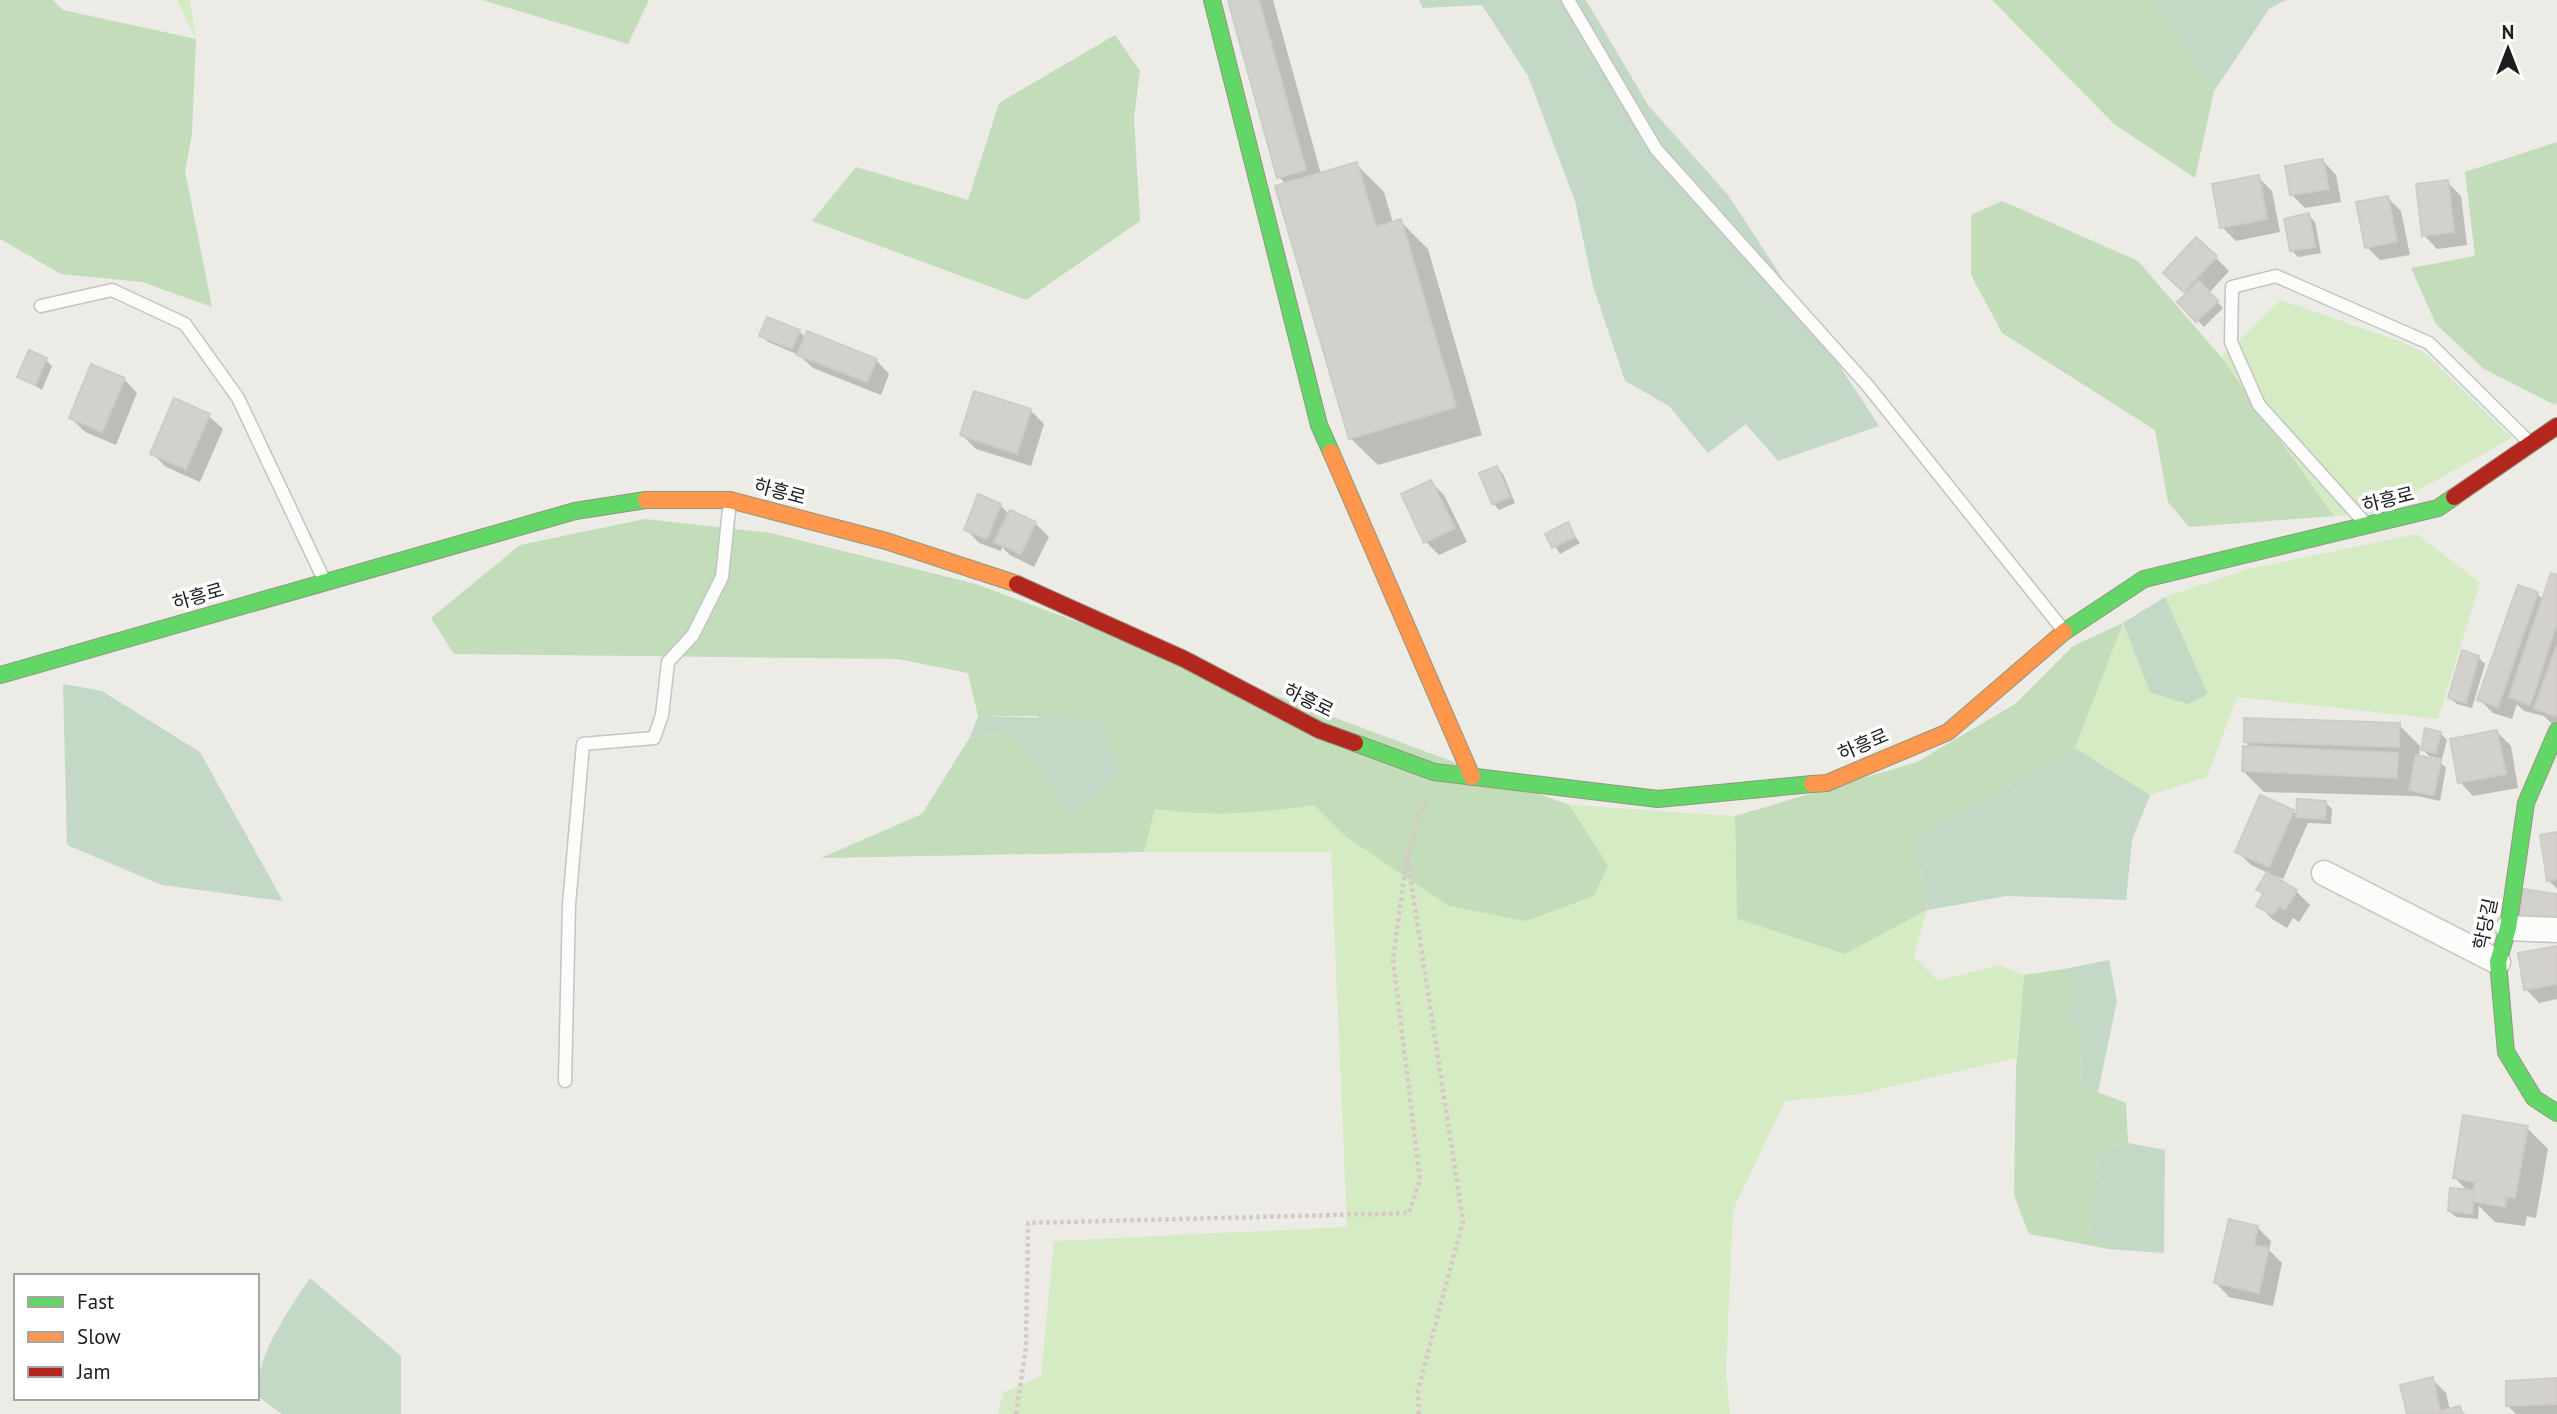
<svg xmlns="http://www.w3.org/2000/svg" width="2557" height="1414" font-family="'PT Sans','Noto Sans KR',sans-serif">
  <rect width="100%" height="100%" fill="#ecebe6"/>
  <g fill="#d5ebc3">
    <path d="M177,0H190L196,39Z"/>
    <path d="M2281,300L2399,341L2425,353L2512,438L2377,513L2334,516L2221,357Z"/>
    <path d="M2417,534L2480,583L2438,719L2237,697L2207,777L2150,795L2075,748L2123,623L2151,692L2208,694L2165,597L2249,569Z"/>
    <path d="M1314,805L1345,836L1608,865L1569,805L1735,816L1737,919L1845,954L1927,910L1914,957L1939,981L1999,965L2024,975L2016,1058L1859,1094L1785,1101L1733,1210L1726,1373L1730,1414H998L1003,1393L1041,1376L1054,1241L1347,1227L1331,852H1144L1154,809C1214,817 1255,814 1314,805Z"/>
  </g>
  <g fill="#c3dcba">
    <path d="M0,0H53L63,10L196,39L192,134L185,171L212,307L142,282L61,274L0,239Z"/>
    <path d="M482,0H649L628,44Z"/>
    <path d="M1992,0H2152L2214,91L2195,178L2114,124Z"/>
    <path d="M1115,35L1140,71L1134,118L1140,221L1026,300L812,221L856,167L968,200L999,103Z"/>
    <path d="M2557,142V403L2555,405L2484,369L2436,324L2411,268L2475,256L2465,172Z"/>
    <path d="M2002,201L2138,261L2221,357L2334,516L2189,527L2168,502L2155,430L2002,333L1971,275V215Z"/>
    <path d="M645,519L771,533L976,584L1569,805L1608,865L1594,896L1526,921L1449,906L1345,836L1314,805C1255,814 1214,817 1155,809L1144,852L821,858L922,814L970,737L1011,731L1072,815L1038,716H978L968,673L898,659L454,654L431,618L520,545Z"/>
    <path d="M2123,623L2075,748L1915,838L1927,910L1845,954L1737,919L1735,816L1917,762L2015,704L2073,646Z"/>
    <path d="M2064,969L2077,990L2067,1017L2079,1029L2082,1086L2126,1103L2128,1143L2099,1153L2090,1232L2109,1249L2029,1234L2014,1195L2016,1068L2024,975Z"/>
  </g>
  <g fill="#c4d8c6">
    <path d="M1419,0H1586L1648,105L1728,195L1879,426L1778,461L1746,424L1708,453L1669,406L1625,381L1593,286L1575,201L1528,76L1482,5L1423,8Z"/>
    <path d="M2152,0H2286L2269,9L2214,91Z"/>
    <path d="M2165,597L2208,694L2188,704L2150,692L2123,623Z"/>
    <path d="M63,684L102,691L200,752L283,901L162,885L67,845Z"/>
    <path d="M978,716L1098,719L1123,772L1072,816L1011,731L970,737Z"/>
    <path d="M2075,748L2150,795L2132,840L2126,900L2007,896L1927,910L1915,838Z"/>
    <path d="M2109,960L2117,1001L2098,1092L2082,1086L2079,1029L2067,1017L2077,990L2064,969Z"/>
    <path d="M2128,1143L2165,1150L2164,1253L2109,1249L2090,1233L2099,1153Z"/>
    <path d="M310,1278L401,1356V1414H282L257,1396C257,1353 287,1313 310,1278Z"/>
  </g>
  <g fill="#0003">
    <path d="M1230,0H1273L1321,174L1356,164L1384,192L1393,223L1400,221L1428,249L1482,435L1378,465L1350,438L1286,184L1279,177Z"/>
    <path d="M2323,161L2336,175L2341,202L2305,208L2292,195Z"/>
    <path d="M2258,177L2272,191L2280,232L2236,241L2222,227Z"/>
    <path d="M2447,182L2461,196L2467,245L2437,249L2424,235Z"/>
    <path d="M2388,198L2401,211L2410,255L2380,260L2367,247Z"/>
    <path d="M2308,215L2315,222L2321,253L2298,257L2292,251Z"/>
    <path d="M2215,257L2229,271L2209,293L2223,308L2204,327L2179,302L2187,294L2165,273Z"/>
    <path d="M799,331L806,338L876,360L889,374L881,395L813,368L799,355L768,342L761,336Z"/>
    <path d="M46,360L52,366L42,390L19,376Z"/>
    <path d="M124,379L137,393L116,445L85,432L71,418Z"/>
    <path d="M1030,410L1044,424L1031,466L976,449L962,435Z"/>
    <path d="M209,416L223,429L200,482L166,467L152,453Z"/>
    <path d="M1497,468L1503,474L1515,503L1499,510L1493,503Z"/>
    <path d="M1431,482L1444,495L1467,542L1439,555L1426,542Z"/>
    <path d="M1000,505L1009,514L1035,523L1049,537L1034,567L1010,555L1002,547L1001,551L979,543L966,529Z"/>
    <path d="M1567,524L1580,543L1560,554L1547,534Z"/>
    <path d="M2557,577V729L2544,716L2524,711L2517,704L2512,719L2493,713L2479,699L2519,587L2537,594L2544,600Z"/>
    <path d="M2478,657L2485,664L2472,708L2457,704L2450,698Z"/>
    <path d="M2399,725L2420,746L2419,758L2440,762L2446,768L2440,801L2417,796L2264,792L2243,771L2252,748L2245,742Z"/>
    <path d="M2497,732L2511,746L2518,788L2473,796L2460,782Z"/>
    <path d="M2440,733L2447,740L2442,759L2429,756L2423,750Z"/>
    <path d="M2326,803L2332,809L2331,824L2308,823L2283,879L2276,876L2275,879L2296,891L2310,905L2299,922L2293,918L2287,928L2272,919L2259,905L2264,896L2258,890L2268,873L2251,865L2237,851L2293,811L2298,816Z"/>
    <path d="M2557,834V889L2548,880Z"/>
    <path d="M2557,948V999L2539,1003L2526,989Z"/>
    <path d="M2527,1128L2548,1149L2536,1218L2527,1216L2525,1226L2495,1222L2479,1206L2478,1219L2456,1217L2449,1211L2468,1191L2455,1178Z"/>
    <path d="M2257,1227L2271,1241L2269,1250L2282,1263L2273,1306L2229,1297L2216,1283Z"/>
    <path d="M2432,1379L2446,1393L2450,1411L2459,1408L2465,1414H2409Z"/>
    <path d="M2557,1380V1414H2516L2508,1406Z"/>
  </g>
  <g fill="#d2d1cd" stroke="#cfccc7" stroke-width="2">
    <path d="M1228,0H1259L1306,170L1277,178Z"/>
    <path d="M2323,159L2329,189L2290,195L2285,166Z"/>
    <path d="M1357,162L1376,227L1401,219L1456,407L1349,439L1275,186Z"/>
    <path d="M2259,175L2267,219L2220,228L2212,184Z"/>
    <path d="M2448,180L2454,232L2422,236L2416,184Z"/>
    <path d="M2388,196L2397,241L2365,248L2356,202Z"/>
    <path d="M2309,213L2315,247L2290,251L2284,219Z"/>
    <path d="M2196,237L2217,256L2184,292L2163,273Z"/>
    <path d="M2199,281L2218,301L2196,322L2177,302Z"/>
    <path d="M767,317L800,330L792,349L759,336Z"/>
    <path d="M807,331L877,359L867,382L797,355Z"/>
    <path d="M29,350L47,358L35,385L17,377Z"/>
    <path d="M91,364L125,378L102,432L69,418Z"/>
    <path d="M974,391L1031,409L1017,454L960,435Z"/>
    <path d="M174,398L210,414L186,469L150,454Z"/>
    <path d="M1497,466L1510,497L1492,504L1479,473Z"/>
    <path d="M1431,480L1455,528L1424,543L1401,494Z"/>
    <path d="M978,494L1001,504L987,539L964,530Z"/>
    <path d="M1010,510L1036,522L1021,554L994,542Z"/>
    <path d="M1568,522L1575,537L1552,548L1545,534Z"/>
    <path d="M2551,573L2557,575V623L2530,705L2509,697Z"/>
    <path d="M2518,585L2538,592L2498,707L2477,700Z"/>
    <path d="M2557,645V711L2555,716L2534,708Z"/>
    <path d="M2462,650L2479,656L2466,703L2448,698Z"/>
    <path d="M2244,718L2400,723L2399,747L2244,742Z"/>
    <path d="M2425,728L2441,732L2436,753L2421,750Z"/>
    <path d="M2497,730L2506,774L2458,783L2450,739Z"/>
    <path d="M2243,746L2398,753L2397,778L2242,771Z"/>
    <path d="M2416,755L2441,760L2434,795L2409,790Z"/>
    <path d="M2260,795L2294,810L2269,867L2235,852Z"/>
    <path d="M2297,799L2326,801L2325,819L2296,817Z"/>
    <path d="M2557,832V879L2547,881L2540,835Z"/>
    <path d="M2267,872L2297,890L2285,910L2279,906L2273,915L2256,906L2264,892L2256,890Z"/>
    <path d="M2523,889L2557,894V921L2519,916Z"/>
    <path d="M2557,946V984L2524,990L2518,953Z"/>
    <path d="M2463,1115L2528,1126L2515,1198L2507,1197L2505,1207L2472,1201L2475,1182L2453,1178Z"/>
    <path d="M2450,1188L2474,1190L2472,1214L2448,1211Z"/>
    <path d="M2229,1219L2258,1226L2254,1245L2269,1248L2259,1293L2214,1283Z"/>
    <path d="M2433,1377L2440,1411L2460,1406L2462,1414H2407L2400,1385Z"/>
    <path d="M2557,1378V1404L2506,1406V1381Z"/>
  </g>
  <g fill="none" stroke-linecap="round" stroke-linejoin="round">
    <g stroke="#c4c4c2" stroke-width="15">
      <g id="lane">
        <path d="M1568,0L1656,149L1868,386L2064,631"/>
        <path d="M41,306L112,290L185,324L238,398L325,582"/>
        <path d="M2365,523L2259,405L2231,342L2232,287L2276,276L2429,343L2530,443"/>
        <path d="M565,1081L569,905L583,744L654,738L662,715L668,662L693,635L722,577L730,500"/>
      </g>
    </g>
    <g stroke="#c4c4c2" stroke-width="27">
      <g id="street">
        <path d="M2324,873L2498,962"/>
        <path d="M2508,928L2557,930"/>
      </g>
    </g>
    <g stroke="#92967e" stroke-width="18">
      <g id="fast">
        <path d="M1212,0L1319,425L1331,452"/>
        <path d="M2064,632L2144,579L2438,508L2454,497"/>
        <path d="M0,675L575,511L646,500"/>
        <path d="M2557,731L2526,803L2508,928L2498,962L2506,1052L2534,1098L2557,1113"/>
        <path d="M1355,743L1434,772L1658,799L1812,784"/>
      </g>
    </g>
    <g stroke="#92967e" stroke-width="18">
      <g id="slow">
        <path d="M1331,452L1472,777"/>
        <path d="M646,500H730L886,541L1017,584"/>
        <path d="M1812,784L1827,783L1948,732L2064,632"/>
      </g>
    </g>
    <g stroke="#92967e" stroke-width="18">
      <g id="jam">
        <path d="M2454,497L2557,426"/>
        <path d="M1017,584L1184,659L1319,730L1355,743"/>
      </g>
    </g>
    <g stroke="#d6c9c5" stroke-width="4.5" stroke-dasharray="3.5 3.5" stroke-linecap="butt">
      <path d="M1016,1414L1026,1347L1028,1223L1409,1213L1420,1180L1393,959L1407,856"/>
      <path d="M1419,1414L1418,1390L1463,1221L1407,856L1426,799"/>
    </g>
    <use href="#lane" stroke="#fcfcfb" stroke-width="12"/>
    <use href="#street" stroke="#fcfcfb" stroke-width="24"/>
    <use href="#fast" stroke="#63d668" stroke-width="16"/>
    <use href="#slow" stroke="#ff974d" stroke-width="16"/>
    <use href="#jam" stroke="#b3261e" stroke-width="16"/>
  </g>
  <g text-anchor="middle" stroke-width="7" stroke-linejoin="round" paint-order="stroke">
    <g font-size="19" fill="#1d1d1d" stroke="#fff">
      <text transform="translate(780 491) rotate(15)" y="7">하흥로</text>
      <text transform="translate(2388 499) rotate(-14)" y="7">하흥로</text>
      <text transform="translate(198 596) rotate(-16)" y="7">하흥로</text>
      <text transform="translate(1309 700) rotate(26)" y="7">하흥로</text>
      <text transform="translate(1863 744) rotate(-23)" y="7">하흥로</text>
      <text transform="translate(2485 924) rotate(-78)" y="7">학당길</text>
    </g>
  </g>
  <rect x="14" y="1274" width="245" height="126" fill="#ffffff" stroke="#a5a5a5" stroke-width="2"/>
  <rect x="28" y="1297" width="35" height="10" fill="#63d668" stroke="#a5a5a5" stroke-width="2"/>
  <text x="77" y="1309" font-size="21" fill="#1d1d1d">Fast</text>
  <rect x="28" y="1332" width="35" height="10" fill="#ff974d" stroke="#a5a5a5" stroke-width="2"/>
  <text x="77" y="1344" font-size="21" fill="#1d1d1d">Slow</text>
  <rect x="28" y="1367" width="35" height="10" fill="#b3261e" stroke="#a5a5a5" stroke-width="2"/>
  <text x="77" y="1379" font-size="21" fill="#1d1d1d">Jam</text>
  <g transform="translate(2508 49)" stroke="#ffffff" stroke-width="5" paint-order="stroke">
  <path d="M0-5L12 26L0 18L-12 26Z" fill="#1d1d1d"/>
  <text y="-10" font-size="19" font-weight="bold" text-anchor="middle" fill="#1d1d1d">N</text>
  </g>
</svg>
